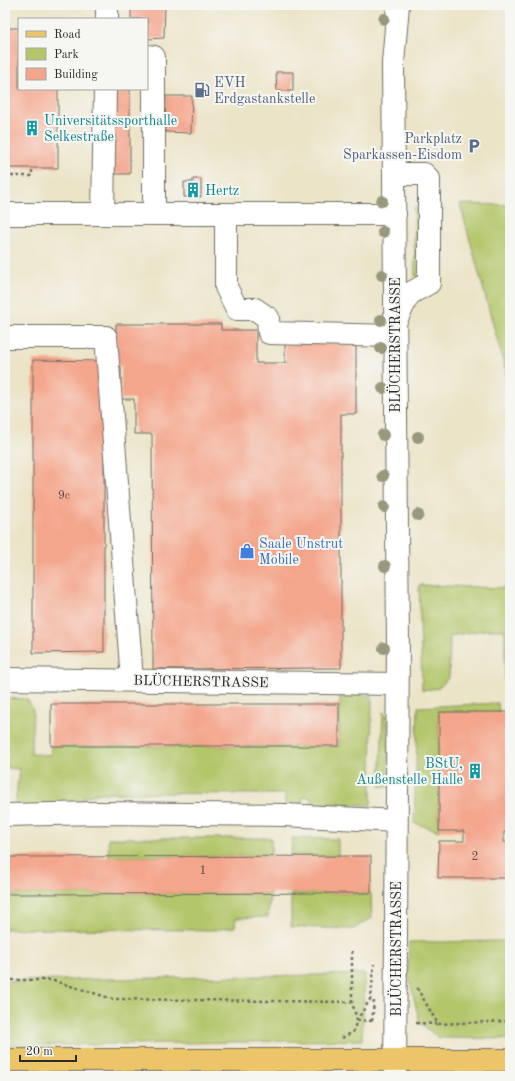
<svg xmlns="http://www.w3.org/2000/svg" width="515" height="1081" font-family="'Old Standard TT',serif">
  <rect width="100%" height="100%" fill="#f6f6f2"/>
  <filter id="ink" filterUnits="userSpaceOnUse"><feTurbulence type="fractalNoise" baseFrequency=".025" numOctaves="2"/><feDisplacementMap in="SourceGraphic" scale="8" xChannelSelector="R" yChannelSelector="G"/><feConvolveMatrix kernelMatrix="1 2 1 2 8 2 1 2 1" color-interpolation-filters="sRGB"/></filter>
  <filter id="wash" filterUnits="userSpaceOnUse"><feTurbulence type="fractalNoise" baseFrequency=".012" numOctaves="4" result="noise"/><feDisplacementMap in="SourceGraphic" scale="16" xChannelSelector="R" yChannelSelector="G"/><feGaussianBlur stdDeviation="0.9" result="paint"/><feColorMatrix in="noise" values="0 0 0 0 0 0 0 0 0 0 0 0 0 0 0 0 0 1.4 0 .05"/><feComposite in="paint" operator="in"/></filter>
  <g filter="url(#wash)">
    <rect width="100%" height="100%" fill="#ece4c7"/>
    <g fill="#b3c66a" stroke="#6f784a">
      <path d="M460,204L510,205V413L505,368Z"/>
      <path d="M414,207L425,208L423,277L415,276Z"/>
      <path d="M510,567V699L505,698V630H484L450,636L449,677L439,688L422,690L419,585L505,588Z"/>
      <path d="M340,692L372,696L371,805L311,803V798L303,797L302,806H285V794L100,793L84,797L83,807L15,808L19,769L5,768V698L27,699L33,710L31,754L50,755L51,746H339Z"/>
      <path d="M498,703L499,712H439V831L414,823L418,707Z"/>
      <path d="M383,712L388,716V787L380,786Z"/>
      <path d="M108,838H271V856L109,857Z"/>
      <path d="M292,838L338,839V856H291Z"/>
      <path d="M270,893L268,917L236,918L235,927L214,930L5,929V894Z"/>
      <path d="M291,893H371L372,918L353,929L291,927Z"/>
      <path d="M510,941V1039L439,1038L420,1023L408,974L409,942Z"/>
      <path d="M365,974L362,1040L5,1046V981Z"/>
    </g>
    <g id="blocks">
      <g fill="#f4a68c">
        <path d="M131,5H165L164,38L147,39V19H131Z"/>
        <path d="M5,28H19V89H58V168H5Z"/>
        <path d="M276,72H293V91H277Z"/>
        <path d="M111,89H130V174H110Z"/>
        <path d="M166,96H192L191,133L165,132Z"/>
        <path d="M193,179H201V197H184V182H193Z"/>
        <path d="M116,324H221V330H256V363H285V343H356V414H341V668L153,669L152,434H134V399H121V366H116Z"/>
        <path d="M33,360L104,361V652L33,653Z"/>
        <rect x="51" y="704" width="288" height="42"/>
        <path d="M439,712H510V832H504V842H510V878H438L439,841H464V831H439Z"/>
        <path d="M371,856V893L5,894V857Z"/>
      </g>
    </g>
  </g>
  <g filter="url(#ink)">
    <use href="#blocks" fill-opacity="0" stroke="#6f6c62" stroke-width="1"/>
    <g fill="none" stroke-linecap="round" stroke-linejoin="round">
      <g stroke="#6f6c62" stroke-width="24">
        <g id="minor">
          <path d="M107,19V5"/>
          <path d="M147,56L154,57V214"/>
          <path d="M395,174H424L429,179V283L409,294L396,320"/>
          <path d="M5,214H395"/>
          <path d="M103,214L105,89"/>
          <path d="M226,214V287L237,309H255L268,318L269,333L395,336"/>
          <path d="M5,337H106L132,680"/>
          <path d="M5,679L397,684"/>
          <path d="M5,815L99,813L285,815L396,821"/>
          <path d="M395,1076L398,643L393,63L398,5"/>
        </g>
      </g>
      <g stroke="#6f6c62" stroke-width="24">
        <path id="major" d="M5,1060H510"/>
      </g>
      <g stroke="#6f6c62" stroke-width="2.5" stroke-dasharray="3 3" stroke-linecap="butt">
        <path d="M5,176H32V168"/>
        <path d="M5,980H51L113,999L352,1002L357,1020"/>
        <path d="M417,988L438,1024L510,1021"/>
        <path d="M352,1002V951"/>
        <path d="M357,1020L373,1021"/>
        <path d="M372,1021L374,1001"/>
        <path d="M416,1023L438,1024"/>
        <path d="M342,1038L353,1032L357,1020L371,998L374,964"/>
      </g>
      <use href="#minor" stroke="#fff" stroke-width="22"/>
      <use href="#major" stroke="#edc569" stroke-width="22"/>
    </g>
    <g fill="#98987c">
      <circle cx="384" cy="19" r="6"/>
      <circle cx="382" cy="201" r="6"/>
      <circle cx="383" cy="232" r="6"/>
      <circle cx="382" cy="275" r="6"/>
      <circle cx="381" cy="320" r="6"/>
      <circle cx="381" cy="348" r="6"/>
      <circle cx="383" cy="388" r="6"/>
      <circle cx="383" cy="435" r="6"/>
      <circle cx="418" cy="437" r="6"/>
      <circle cx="383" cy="476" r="6"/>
      <circle cx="384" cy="507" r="6"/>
      <circle cx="418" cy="515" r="6"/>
      <circle cx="385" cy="566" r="6"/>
      <circle cx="384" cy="648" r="6"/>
    </g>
  </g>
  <defs>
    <g id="fuel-bare" transform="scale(1.2)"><path d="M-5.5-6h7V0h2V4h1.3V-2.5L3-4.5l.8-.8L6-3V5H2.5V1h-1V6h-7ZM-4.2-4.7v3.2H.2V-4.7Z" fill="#5c6f8a" stroke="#f6f6f2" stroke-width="2.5" paint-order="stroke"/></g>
    <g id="building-bare" transform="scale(1.2)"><path d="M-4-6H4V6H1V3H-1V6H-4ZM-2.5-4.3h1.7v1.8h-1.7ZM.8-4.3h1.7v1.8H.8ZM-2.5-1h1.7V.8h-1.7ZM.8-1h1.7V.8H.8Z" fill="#0f9aa8" stroke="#f6f6f2" stroke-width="2.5" paint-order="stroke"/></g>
    <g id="parking-bare" transform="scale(1.2)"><path d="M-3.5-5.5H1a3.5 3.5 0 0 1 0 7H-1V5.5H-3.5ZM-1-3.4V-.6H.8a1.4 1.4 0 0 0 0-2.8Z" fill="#5c6f8a" stroke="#f6f6f2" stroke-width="2.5" paint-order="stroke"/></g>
    <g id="shop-bare" transform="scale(1.2)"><path d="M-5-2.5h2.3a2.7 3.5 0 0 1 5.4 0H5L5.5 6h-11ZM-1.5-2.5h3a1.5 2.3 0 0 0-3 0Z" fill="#3f7fe0" stroke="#f6f6f2" stroke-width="2.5" paint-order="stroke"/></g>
  </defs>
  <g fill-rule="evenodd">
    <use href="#fuel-bare" x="202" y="90"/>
    <use href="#building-bare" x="32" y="128"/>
    <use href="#parking-bare" x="474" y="146"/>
    <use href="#building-bare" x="193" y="190"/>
    <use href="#shop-bare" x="247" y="551"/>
    <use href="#building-bare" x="475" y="771"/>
  </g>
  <g text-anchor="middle" stroke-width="4" stroke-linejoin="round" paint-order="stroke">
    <g font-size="12" fill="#5d4a43">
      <text x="64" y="499">9c</text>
      <text x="475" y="860">2</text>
      <text x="203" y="874">1</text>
    </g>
    <g font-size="14" fill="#4e5e75" stroke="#f6f6f2" text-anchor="start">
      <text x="214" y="87">EVH<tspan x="214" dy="16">Erdgastankstelle</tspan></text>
      <text x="462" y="143" text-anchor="end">Parkplatz<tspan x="462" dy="16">Sparkassen-Eisdom</tspan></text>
    </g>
    <g font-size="14" fill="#0d838f" stroke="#f6f6f2" text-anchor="start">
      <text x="44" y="125">Universitätssporthalle<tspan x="44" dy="16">Selkestraße</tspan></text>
      <text x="205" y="195">Hertz</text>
      <text x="463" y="768" text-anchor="end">BStU,<tspan x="463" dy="16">Außenstelle Halle</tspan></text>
    </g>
    <g font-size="14" fill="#2b2b2b" stroke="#f6f6f2">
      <text transform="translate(395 345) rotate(-90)" y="5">BLÜCHERSTRASSE</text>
      <text transform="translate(201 681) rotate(1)" y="5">BLÜCHERSTRASSE</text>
      <text transform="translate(396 949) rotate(-90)" y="5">BLÜCHERSTRASSE</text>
    </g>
    <g font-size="14" fill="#366cbe" stroke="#f6f6f2" text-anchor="start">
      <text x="259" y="548">Saale Unstrut<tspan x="259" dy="16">Mobile</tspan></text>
    </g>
  </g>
  <rect width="515" height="1081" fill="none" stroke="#f6f6f2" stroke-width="20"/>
  <rect x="18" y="18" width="130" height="72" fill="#f6f6f2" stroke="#a5a5a2"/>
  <rect x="26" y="31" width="20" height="6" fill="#edc569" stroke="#a5a5a2"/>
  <text x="54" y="38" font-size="12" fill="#2b2b2b">Road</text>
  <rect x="26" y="48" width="20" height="12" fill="#b3c66a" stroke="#a5a5a2"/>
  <text x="54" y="58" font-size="12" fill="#2b2b2b">Park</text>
  <rect x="26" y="68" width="20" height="12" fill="#f4a68c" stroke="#a5a5a2"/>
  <text x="54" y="78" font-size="12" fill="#2b2b2b">Building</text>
  <path d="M20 1055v6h56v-6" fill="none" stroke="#2b2b2b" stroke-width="2"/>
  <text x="26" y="1055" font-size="12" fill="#2b2b2b" stroke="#f6f6f2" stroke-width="3" paint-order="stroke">20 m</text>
</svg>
